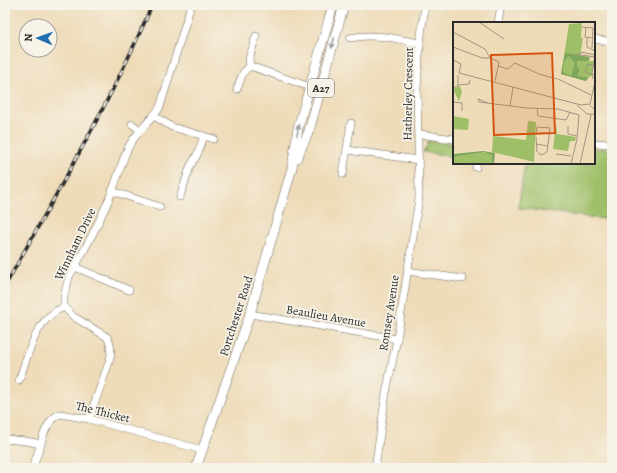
<svg xmlns="http://www.w3.org/2000/svg" width="617" height="473" font-family="Alegreya,serif">
  <rect width="100%" height="100%" fill="#f7f3e8"/>
  <filter id="ink" filterUnits="userSpaceOnUse"><feTurbulence type="fractalNoise" baseFrequency=".025" numOctaves="2"/><feDisplacementMap in="SourceGraphic" scale="8" xChannelSelector="R" yChannelSelector="G"/><feConvolveMatrix kernelMatrix="1 2 1 2 8 2 1 2 1" color-interpolation-filters="sRGB"/></filter>
  <filter id="wash" filterUnits="userSpaceOnUse"><feTurbulence type="fractalNoise" baseFrequency=".012" numOctaves="4" result="noise"/><feDisplacementMap in="SourceGraphic" scale="16" xChannelSelector="R" yChannelSelector="G"/><feGaussianBlur stdDeviation="0.9" result="paint"/><feColorMatrix in="noise" values="0 0 0 0 0 0 0 0 0 0 0 0 0 0 0 0 0 1.4 0 .05"/><feComposite in="paint" operator="in"/></filter>
  <g filter="url(#wash)">
    <rect width="100%" height="100%" fill="#eedcb9"/>
    <g fill="#9ebf68" stroke="#64754a">
      <path d="M431,141L454,144V157L423,152L428,144L427,142Z"/>
      <path d="M594,148L612,149V220L518,208L525,163H594Z"/>
    </g>
  </g>
  <g filter="url(#ink)">
    <g fill="none" stroke-linecap="round" stroke-linejoin="round">
      <g stroke="#6f695d" stroke-width="8">
        <g id="minor">
          <path d="M498,23L501,5"/>
          <path d="M350,38C373,33 397,39 420,43"/>
          <path d="M594,39L612,42"/>
          <path d="M250,66L249,59L256,36"/>
          <path d="M237,89L243,73L250,66L310,87"/>
          <path d="M154,116L172,127L214,139"/>
          <path d="M132,124L140,130"/>
          <path d="M419,134L454,139"/>
          <path d="M594,143L612,144"/>
          <path d="M347,150L418,160"/>
          <path d="M476,167V163"/>
          <path d="M343,174L351,123"/>
          <path d="M112,191L160,207"/>
          <path d="M180,197L190,167L198,153L204,136"/>
          <path d="M75,267L129,290"/>
          <path d="M407,271L463,279"/>
          <path d="M250,314L397,339"/>
          <path d="M19,380C29,354 35,318 64,307"/>
          <path d="M89,419L108,365L111,355L110,343L107,337L74,317L64,307V296L69,277C85,250 100,221 112,192C118,177 122,160 129,146C137,131 151,121 160,107L191,5"/>
          <path d="M5,439L26,441L41,444"/>
          <path d="M32,468C40,454 43,419 60,414L89,419L202,450"/>
          <path d="M375,468L386,393L397,339L419,198L417,88L420,43L425,5"/>
        </g>
      </g>
      <g stroke="#6f695d" stroke-width="10">
        <g id="major">
          <path d="M297,158L309,131L344,5"/>
          <path d="M196,468L250,314L292,168L298,128L333,5"/>
        </g>
      </g>
      <use href="#minor" stroke="#fff" stroke-width="7"/>
      <use href="#major" stroke="#fff" stroke-width="9"/>
      <g stroke="#2b2b2b" stroke-width="3.5">
        <path id="rail" d="M5,286C56,194 111,102 152,5"/>
      </g>
      <use href="#rail" stroke="#f7f3e8" stroke-width="2" stroke-dasharray="6" stroke-linecap="butt"/>
    </g>
    <defs><path id="oneway-solid" d="M-6-.8H1V-3.2L6.5 0L1 3.2V.8H-6Z"/></defs>
    <g fill="#a0a0a0">
      <use href="#oneway-solid" transform="translate(333 43) rotate(105)"/>
      <use href="#oneway-solid" transform="translate(298 130) rotate(-79)"/>
    </g>
  </g>
  <g text-anchor="middle" stroke-width="3.5" stroke-linejoin="round" paint-order="stroke">
    <rect fill="#f7f3e8" stroke="#686764" stroke-width="1" x="308" y="79" width="26" height="18" rx="3"/>
    <g font-size="11" font-weight="bold" fill="#2b2b2b">
      <text x="321" y="92">A27</text>
    </g>
    <g font-size="12" fill="#2b2b2b" stroke="#f7f3e8">
      <text transform="translate(408 94) rotate(-89)" y="4">Hatherley Crescent</text>
      <text transform="translate(75 244) rotate(-64)" y="4">Winnham Drive</text>
      <text transform="translate(389 313) rotate(-81)" y="4">Romsey Avenue</text>
      <text transform="translate(236 316) rotate(-72)" y="4">Portchester Road</text>
      <text transform="translate(326 316) rotate(10)" y="4">Beaulieu Avenue</text>
      <text transform="translate(103 412) rotate(14)" y="4">The Thicket</text>
    </g>
  </g>
  <g transform="translate(453 22)">
    <rect width="142" height="142" fill="#eedcb9"/>
    <path d="M129,1L128,16H130L127,34L137,35L136,39H140L142,36L139,53L132,59L108,52L116,2ZM7,64L9,70L6,79L0,67ZM0,94L16,97L15,108L0,107ZM75,99L83,100L81,140L39,130L40,114L73,118ZM103,101L104,112L123,115L122,119H117L115,129L100,127ZM29,130L41,132V142H0V135Z" fill="#9ebf68"/>
    <path d="M112,31L136,35V39H124V45L127,48L124,54L135,56L133,59L108,52ZM116,34L122,41L118,54L110,50L111,39ZM30,129L42,131L41,142H39V133L31,130L0,135V132Z" fill="#7ea65c" fill-rule="evenodd"/>
    <path fill="none" stroke="#a09580" stroke-width="1" d="M26,0L51,17M129,5L140,6L139,26M133,5L132,15L140,16M0,10L32,27L37,36L46,40L42,59M134,16V25L142,29M0,25L29,36H37M122,32L142,35M127,33L128,30L142,33M142,33L139,52L142,54M0,38L8,42L6,51M45,44L55,47L62,41L86,52L104,57M6,51L128,83L136,82L142,88M105,57L138,73M140,57L139,53L132,50L135,42L141,43M5,63L16,62L17,58M0,66L5,64V53M0,80L9,81V89M35,81L25,77L26,80L74,86L105,87L126,93L124,117L118,142M137,82L142,60M124,83L134,92H142M57,84L60,65M84,86L85,94L113,98L117,90M115,104V112L124,114M83,113L84,105L97,106L94,130L89,133L85,131M83,115L84,130M83,122L95,124M103,132L118,134M127,142L138,93"/>
    <path fill="#d5540f" fill-opacity="0.15" stroke="#d5540f" stroke-width="2" d="M99,31L102,111L41,113L38,33Z"/>
    <rect width="142" height="142" fill="none" stroke="#2b2b2b" stroke-width="2"/>
  </g>
  <rect width="617" height="473" fill="none" stroke="#f7f3e8" stroke-width="20"/>
  <g transform="translate(38 38) rotate(272)"><circle r="19" fill="#f7f3e8" stroke="#a5a39c"/>
  <path d="M0-3L7 15L0 10L-7 15Z" fill="#1f6fb2"/>
  <text y="-6" font-size="11" font-weight="bold" text-anchor="middle" fill="#2b2b2b">N</text>
  </g>
</svg>
